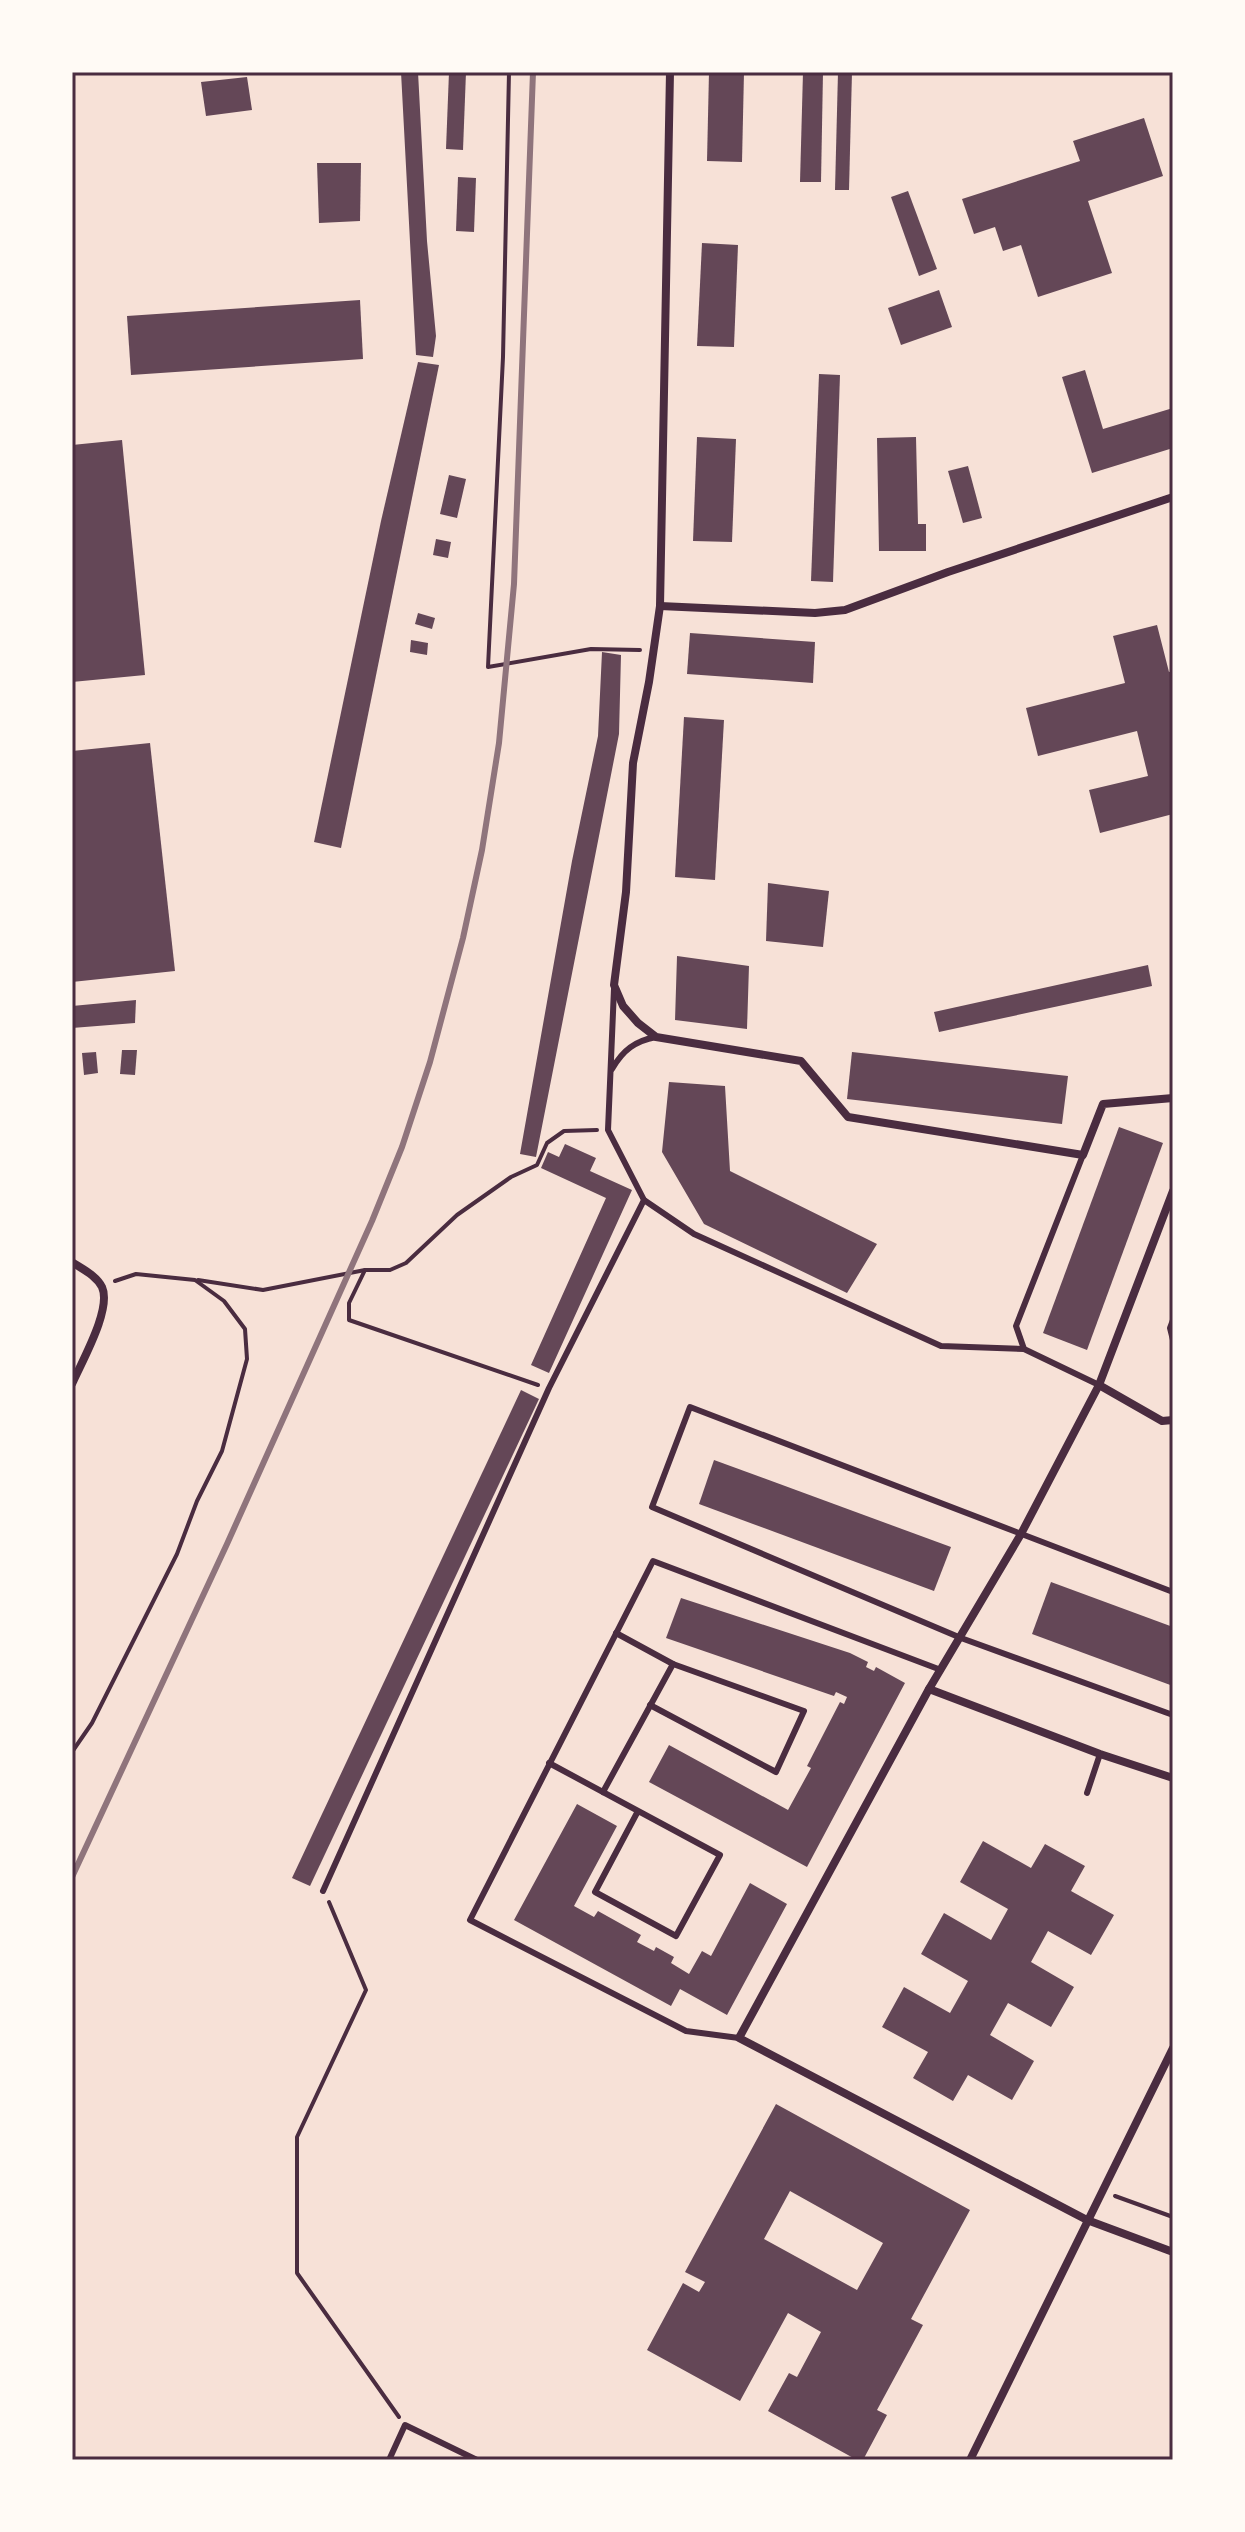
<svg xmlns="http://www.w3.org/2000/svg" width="1245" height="2532" font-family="'Fira Sans Condensed',sans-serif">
  <rect width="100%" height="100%" fill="#f7e1d7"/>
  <g fill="#644757" fill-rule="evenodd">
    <path d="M401,72H418L427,241L436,336L433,357L416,355Z"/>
    <path d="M449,72H466L463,150L446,149Z"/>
    <path d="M709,72H744L742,162L707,161Z"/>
    <path d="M803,72H823L821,182H800Z"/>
    <path d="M838,72H852L849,190H835Z"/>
    <path d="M247,77L252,110L206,116L201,82Z"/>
    <path d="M1144,118L1163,176L1088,201L1112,273L1038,297L1021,245L1003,251L995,227L974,234L962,199L1080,161L1073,141Z"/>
    <path d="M317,163H361L360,221L319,223Z"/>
    <path d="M458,177L476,178L474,232L456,231Z"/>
    <path d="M908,191L937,269L919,276L891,197Z"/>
    <path d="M702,243L738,245L734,347L697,346Z"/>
    <path d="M939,290L952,327L901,345L888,308Z"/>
    <path d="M360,300L363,359L131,375L127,316Z"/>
    <path d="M418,362L439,365L341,848L314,842L381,521Z"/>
    <path d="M1085,370L1103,429L1173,408V448L1092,473L1062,377Z"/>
    <path d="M819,374L840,375L833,582L811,581Z"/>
    <path d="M697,437L736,439L732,542L693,541Z"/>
    <path d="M916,437L918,524H926V551H879L877,438Z"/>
    <path d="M122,440L145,675L72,682V445Z"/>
    <path d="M968,466L982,518L963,523L948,471Z"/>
    <path d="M449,475L466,479L457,518L440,514Z"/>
    <path d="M436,539L451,542L448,558L433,555Z"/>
    <path d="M418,613L435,618L432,629L415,624Z"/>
    <path d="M1157,625L1169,672L1173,671V814L1100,833L1089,790L1148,776L1137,731L1038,756L1026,708L1125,683L1113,636Z"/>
    <path d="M690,633L815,642L813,683L687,674Z"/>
    <path d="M411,640L428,643L427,655L410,652Z"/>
    <path d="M602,652L621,655L619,734L536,1157L520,1154L572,861L598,736Z"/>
    <path d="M684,717L724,720L715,880L675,877Z"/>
    <path d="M150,743L175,971L72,982V751Z"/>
    <path d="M768,883L829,891L823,947L766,941Z"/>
    <path d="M677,956L749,966L747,1029L675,1020Z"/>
    <path d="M1148,965L1152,986L939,1032L934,1012Z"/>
    <path d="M136,1000L135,1023L72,1028V1006Z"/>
    <path d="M122,1050H137L135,1075L120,1074Z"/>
    <path d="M96,1052L98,1073L84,1075L82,1053Z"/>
    <path d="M852,1052L1068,1076L1062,1124L847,1099Z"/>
    <path d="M669,1082L725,1086L730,1171L877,1244L847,1293L704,1224L662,1152Z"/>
    <path d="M1119,1127L1163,1143L1087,1350L1043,1333Z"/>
    <path d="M565,1144L596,1158L590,1171L632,1190L549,1373L531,1365L606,1198L541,1168L548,1152L559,1157Z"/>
    <path d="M521,1390L539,1399L310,1886L292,1878Z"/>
    <path d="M714,1460L951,1547L934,1591L699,1504Z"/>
    <path d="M1051,1582L1173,1627V1686L1032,1634Z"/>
    <path d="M681,1598L850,1653L868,1662L866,1667L874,1671L876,1667L905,1683L807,1867L649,1782L669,1745L788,1810L811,1768L807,1766L840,1702L844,1704L847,1697L836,1692L834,1696L666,1638Z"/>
    <path d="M577,1804L617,1826L574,1906L594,1917L598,1911L641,1935L637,1942L654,1951L656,1947L674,1957L671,1963L689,1974L702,1951L711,1956L750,1883L787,1904L727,2015L680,1989L671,2006L514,1920Z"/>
    <path d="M983,1841L1031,1868L1045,1844L1085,1866L1071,1891L1114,1915L1091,1955L1048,1931L1031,1962L1074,1987L1051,2027L1008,2003L990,2035L1034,2061L1012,2100L968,2075L953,2101L913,2078L928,2052L882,2027L904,1987L950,2013L968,1981L921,1954L944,1913L991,1940L1008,1909L960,1882Z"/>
    <path d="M776,2104L970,2210L911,2319L923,2325L877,2410L887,2415L863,2460H857L768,2411L789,2373L797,2377L821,2332L788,2313L740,2401L647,2350L683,2283L699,2292L705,2282L685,2272ZM790,2191L883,2243L857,2290L764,2239Z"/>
  </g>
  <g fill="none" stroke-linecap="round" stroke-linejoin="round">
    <g stroke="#4a2c40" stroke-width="4">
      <path d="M509,72L503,357L488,667L591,649L640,650"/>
      <path d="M365,1270L349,1303V1320L538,1385"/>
      <path d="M198,1280L263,1290L365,1270H390L406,1263L457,1215L511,1177L537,1165L547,1143L564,1131L597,1130"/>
      <path d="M72,1752L92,1723L177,1554L197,1501L222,1451L247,1359L245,1329L224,1301L195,1280L136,1274L115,1281"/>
      <path d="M329,1902L366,1990L297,2137V2273L399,2417"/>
      <path d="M1115,2196L1173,2217"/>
    </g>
    <g stroke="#4a2c40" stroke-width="6">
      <path d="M612,1069C623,1050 635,1041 656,1037"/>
      <path d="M1083,1155L1016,1326L1024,1349L1099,1385"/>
      <path d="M644,1200L694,1234L941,1346L1024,1349"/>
      <path d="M1173,1320L1170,1328L1173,1340"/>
      <path d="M1173,1592L690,1407L652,1507L961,1638L1173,1715"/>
      <path d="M650,1705L776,1772L804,1711L673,1664"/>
      <path d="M549,1763L720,1855L676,1936L595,1892L638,1811"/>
      <path d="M603,1792L673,1664L616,1633"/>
      <path d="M1087,1793L1100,1754"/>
      <path d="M323,1891L549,1388L644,1200L608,1130L614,989"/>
      <path d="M739,2038L686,2031L470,1920L653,1561L941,1670"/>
      <path d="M389,2460L405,2425L477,2460"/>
    </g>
    <g stroke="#4a2c40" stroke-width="8">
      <path d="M670,72L660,606L649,682L633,763L626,892L614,985L623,1006L638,1023L656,1037L801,1061L848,1117L1083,1155L1103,1104L1173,1098"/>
      <path d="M660,606L815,613L845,610L948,572L1173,497"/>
      <path d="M1173,1191L1099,1385L1021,1534L929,1689L739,2038L1087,2220L1173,2252"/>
      <path d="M72,1262C82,1269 96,1275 102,1287C112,1309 82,1361 72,1384"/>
      <path d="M1099,1385L1162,1421L1173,1420"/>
      <path d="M929,1689L1100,1754L1173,1778"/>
      <path d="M970,2460L1173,2048"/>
    </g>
    <path stroke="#8f747c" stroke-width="6" d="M72,1877L227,1544L372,1221L402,1147L430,1062L463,938L482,850L499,743L514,584L533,72"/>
  </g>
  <rect width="1245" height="2532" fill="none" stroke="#fffaf5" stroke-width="148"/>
  <rect x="74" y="74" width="1097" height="2384" fill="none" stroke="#4a2c40" stroke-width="3"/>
</svg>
